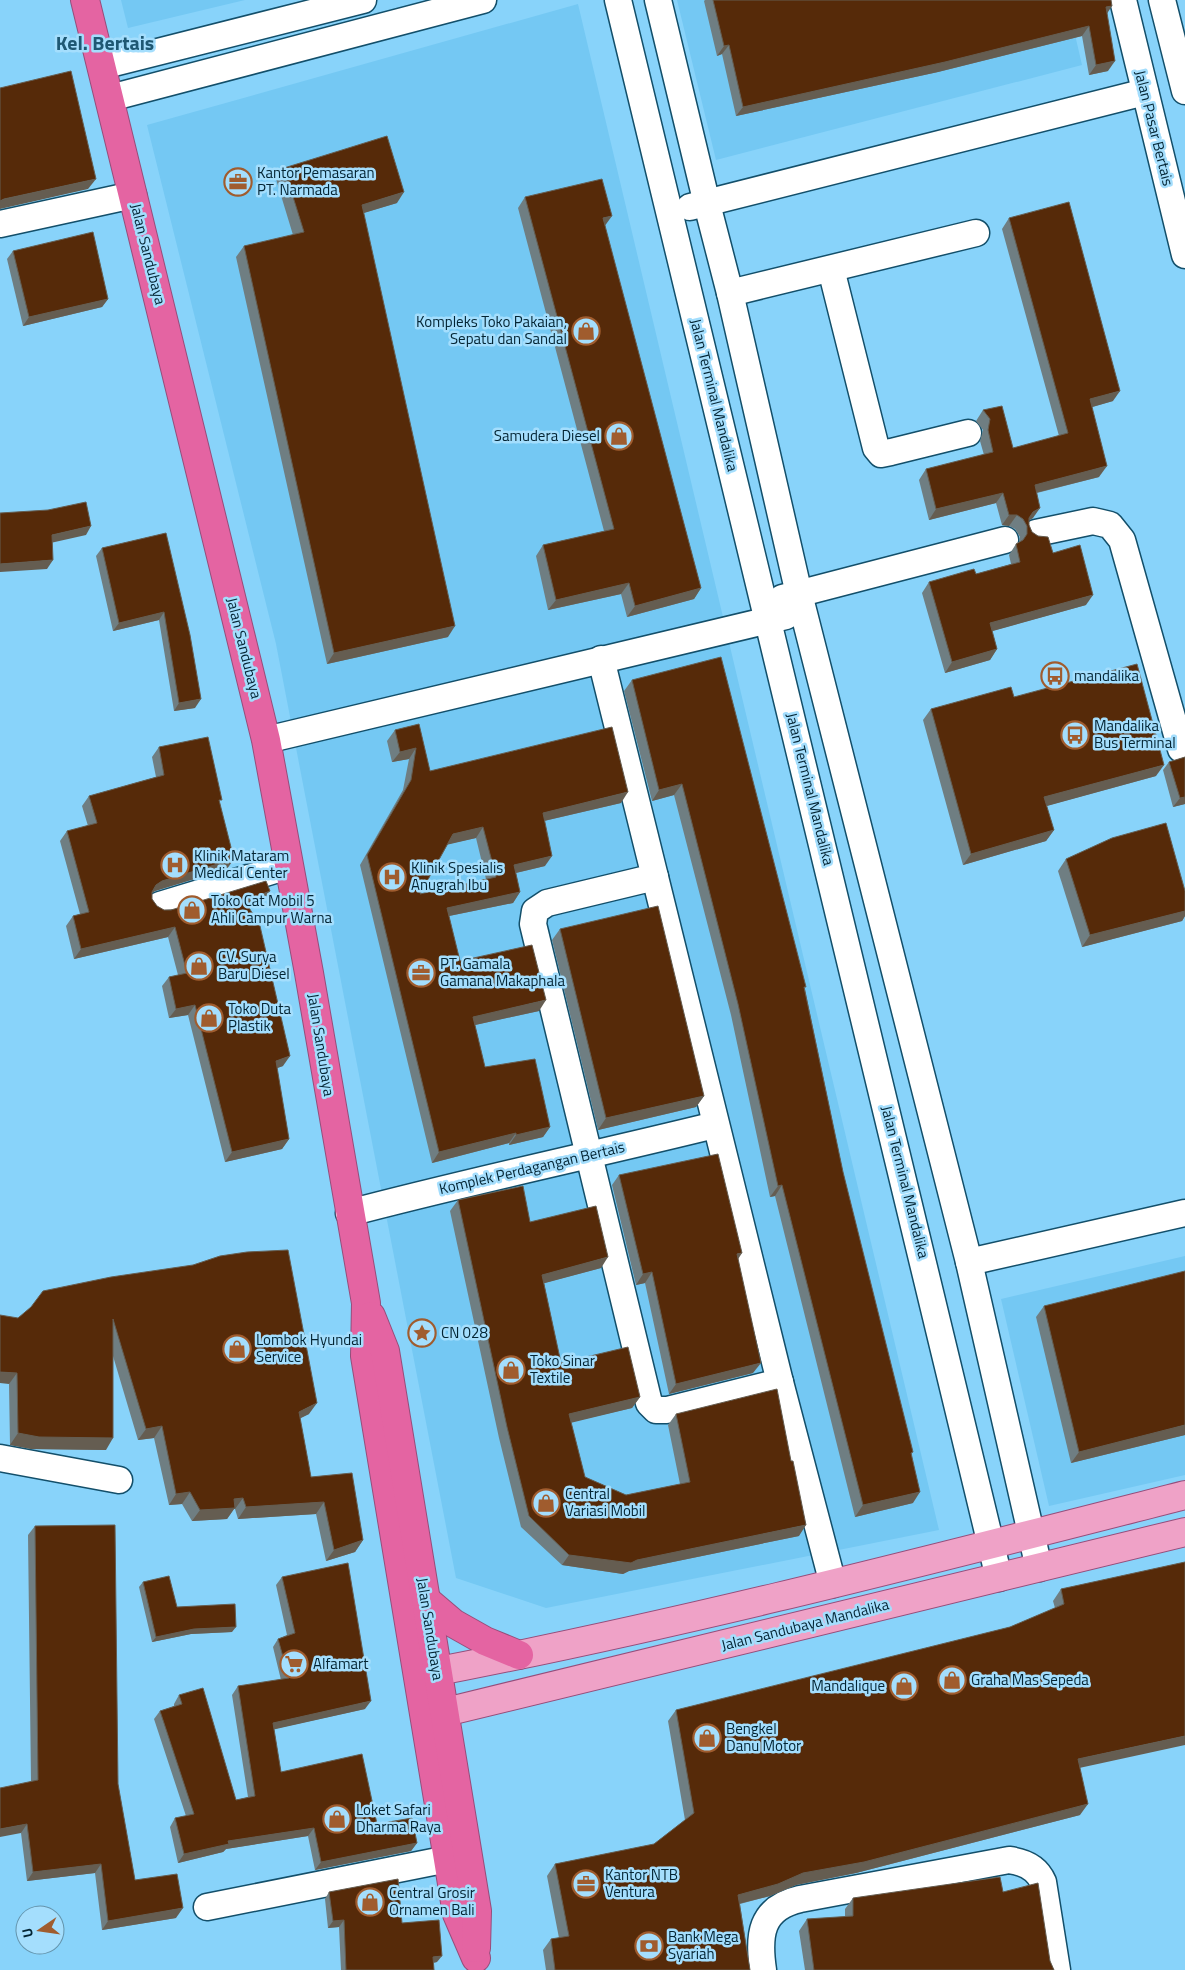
<svg xmlns="http://www.w3.org/2000/svg" width="1185" height="1970" font-family="'Titillium Web',sans-serif">
  <rect width="100%" height="100%" fill="#88d3fa"/>
  <g fill="#74c8f3">
    <path d="M121,0H245L128,28Z"/>
    <path d="M677,0H1067L1082,65L716,160Z"/>
    <path d="M578,4L939,1530L546,1608L456,1578L276,644L147,125Z"/>
    <path d="M1185,1256V1475L1049,1506L1001,1299Z"/>
  </g>
  <g fill="none" stroke-linecap="round" stroke-linejoin="round">
    <g stroke="#134f6a" stroke-width="29">
      <g id="minor">
        <path d="M618,0L999,1578"/>
        <path d="M658,0L707,204L730,293L799,594L969,1262L1039,1568"/>
        <path d="M1123,0L1185,255"/>
        <path d="M1162,0L1185,91"/>
        <path d="M102,66L363,0"/>
        <path d="M110,98L483,0"/>
        <path d="M690,207L1145,92"/>
        <path d="M0,224L133,195"/>
        <path d="M831,269L876,448L881,454L891,452L968,433"/>
        <path d="M730,293L976,233"/>
        <path d="M1036,533L1093,521L1110,525L1122,540L1181,749"/>
        <path d="M782,598L1005,540"/>
        <path d="M601,659L655,877L547,903L535,911L533,924L649,1403L656,1410H667L780,1382"/>
        <path d="M266,740L786,616"/>
        <path d="M655,877L780,1382L833,1584"/>
        <path d="M160,905L288,866"/>
        <path d="M349,1213C470,1181 593,1155 715,1125"/>
        <path d="M969,1262L1185,1213"/>
        <path d="M0,1458L119,1480"/>
        <path d="M207,1907L448,1859"/>
        <path d="M763,1970C758,1936 760,1908 800,1899L1009,1860C1025,1862 1037,1868 1043,1882L1057,1970"/>
      </g>
    </g>
    <g stroke="#954e7b" stroke-width="30">
      <g id="major">
        <path d="M418,1675C676,1626 930,1560 1185,1495"/>
        <path d="M425,1717L1185,1532"/>
      </g>
    </g>
    <g stroke="#954e7b" stroke-width="30">
      <g id="highway">
        <path d="M85,0L266,740L309,973L366,1303L365,1356L457,1914L476,1958"/>
        <path d="M371,1316L385,1351L477,1911L476,1948"/>
        <path d="M426,1600L453,1623L485,1641L519,1655"/>
      </g>
    </g>
    <use href="#minor" stroke="#fff" stroke-width="26"/>
    <use href="#major" stroke="#efa2c7" stroke-width="28"/>
    <use href="#highway" stroke="#e464a2" stroke-width="28"/>
  </g>
  <g fill="#6f7e82" fill-rule="evenodd">
    <path d="M705,0H1111L1107,14L1108,71L1089,75L1082,36L938,72L736,116L722,54L717,56L704,1Z"/>
    <path d="M284,168L397,203L363,213L448,637L327,664L236,257L244,246L293,235L276,179Z"/>
    <path d="M525,197L605,226L701,588L694,599L627,617L621,594L548,610L536,556L543,545L604,531L518,208Z"/>
    <path d="M1009,218L1113,401L1092,407L1099,477L1037,493L1033,518L1029,520V525L1032,532L1053,553L1086,605L992,631L997,649L990,660L945,673L922,593L929,582L976,574L1011,564L1009,555L1016,544L1019,542L1020,537L1015,529L1009,526L1002,525L996,503L929,520L919,480L926,469L984,455L980,441L983,430L976,421L983,410L1013,448L1059,436L1002,229Z"/>
    <path d="M13,251L108,299L102,307L23,326L7,259Z"/>
    <path d="M166,533L195,708L174,711L159,620L113,631L96,556L102,548Z"/>
    <path d="M632,680L805,989L843,1172L912,1454L913,1503L855,1517L775,1196L770,1197L731,1015L674,795L652,801L624,691Z"/>
    <path d="M1014,697L1156,776L1046,806L1054,830L1046,841L963,865L923,720L931,709Z"/>
    <path d="M419,724L430,771L621,803L544,821L545,866L516,873L520,892L513,903L449,916L460,961L539,1011L475,1025L485,1067L550,1127L543,1137L509,1145V1143L432,1163L360,865L403,790L409,759L392,762L387,741L395,730ZM476,838L486,879L420,894L448,844Z"/>
    <path d="M159,747L220,803L227,869L155,891L152,893V899L157,906L164,910L263,901L248,907L283,1066L277,1068L289,1139L282,1149L225,1162L188,1015L169,1018L162,986L169,977L178,975L168,937L74,959L66,926L73,916L80,914L60,841L67,831L88,826L82,806L89,796L156,777L152,757Z"/>
    <path d="M1185,757V804L1173,807L1163,770L1169,762Z"/>
    <path d="M1066,859L1185,891V916L1182,921L1082,947L1058,871Z"/>
    <path d="M560,929L704,1096L696,1107L598,1130L552,940Z"/>
    <path d="M619,1175L738,1259L753,1373L669,1394L645,1283L636,1285L612,1185Z"/>
    <path d="M458,1200L530,1222L601,1268L544,1283L561,1363L640,1397L632,1408L571,1422L585,1477L626,1495L680,1484L668,1425L676,1414L799,1536L629,1571L623,1574L562,1565L521,1527L499,1438L450,1211Z"/>
    <path d="M111,1277L309,1414L300,1418L311,1477L363,1540L355,1552L326,1561L316,1514L238,1519L235,1509H234L227,1519L192,1521L182,1504L169,1505L154,1438L138,1440L113,1356L106,1450L31,1449L10,1445L9,1384L18,1318Z"/>
    <path d="M1044,1306L1185,1435L1071,1463L1036,1317Z"/>
    <path d="M35,1526L118,1784L135,1880L176,1918L102,1930L95,1873L27,1881L21,1833L31,1782L28,1535Z"/>
    <path d="M1185,1562L1080,1768V1815L856,1873L796,1885L770,1896L740,1904L750,1970H546L543,1950L551,1939L559,1938L547,1876L555,1864L654,1844L685,1820L668,1721L676,1710L1010,1627L1055,1608L1053,1601L1061,1589Z"/>
    <path d="M282,1577L365,1709L274,1729L281,1772L377,1824L417,1843L411,1851L315,1870L308,1836L226,1849L223,1852L178,1863L170,1827L175,1818L186,1816L154,1719L160,1711L174,1706V1704L179,1695L236,1800L248,1797L232,1695L238,1686L281,1680L273,1647L278,1639L287,1635L276,1585Z"/>
    <path d="M143,1582L177,1607L232,1632L191,1634L152,1642L139,1587Z"/>
    <path d="M329,1892L402,1923L437,1962L434,1963V1970H341L339,1927L328,1928L325,1899Z"/>
    <path d="M1003,1892L1050,1961L1054,1970H805L799,1931L807,1919L845,1917V1909L853,1898Z"/>
  </g>
  <g fill="#655d51">
    <path d="M1112,6L1106,15V7Z"/>
    <path d="M1089,26L1082,36L938,72L736,116L743,107Z"/>
    <path d="M729,45L722,54L717,56L724,46Z"/>
    <path d="M1115,61L1108,71L1089,75L1096,65Z"/>
    <path d="M96,179L88,189L0,209V201L4,199Z"/>
    <path d="M404,192L397,203L354,216L362,205Z"/>
    <path d="M612,216L604,227L603,218Z"/>
    <path d="M108,299L102,307L23,326L29,317Z"/>
    <path d="M1120,391L1113,401L1082,410L1090,399Z"/>
    <path d="M1107,466L1099,477L1027,495L1035,485Z"/>
    <path d="M1003,493L996,503L929,520L936,509Z"/>
    <path d="M1040,508L1033,518L1026,522L1033,512Z"/>
    <path d="M1009,515H1017L1009,526L1002,525Z"/>
    <path d="M91,526L86,535L46,544L52,535Z"/>
    <path d="M53,560L47,569L0,572V564Z"/>
    <path d="M629,583L621,594L548,610L556,600Z"/>
    <path d="M701,588L694,599L627,617L635,606Z"/>
    <path d="M1093,595L1086,605L982,634L990,623Z"/>
    <path d="M164,612L159,620L113,631L119,623Z"/>
    <path d="M455,626L448,637L327,664L334,653Z"/>
    <path d="M997,649L990,660L945,673L952,662Z"/>
    <path d="M201,699L195,708L174,711L179,703Z"/>
    <path d="M416,748L409,759L392,762L400,752Z"/>
    <path d="M1164,765L1156,776L1036,809L1044,797Z"/>
    <path d="M682,784L674,795L652,801L659,790Z"/>
    <path d="M628,792L621,803L535,823L543,813Z"/>
    <path d="M1185,797V804L1173,807L1180,798Z"/>
    <path d="M483,827L476,838L446,845L453,834Z"/>
    <path d="M1054,830L1046,841L963,865L971,854Z"/>
    <path d="M552,856L545,866L507,875L514,865Z"/>
    <path d="M234,859L227,869L155,891L149,895L156,885L162,881Z"/>
    <path d="M270,891L263,901L238,911L245,901Z"/>
    <path d="M520,892L513,903L439,918L447,908Z"/>
    <path d="M1185,911V916L1182,921L1082,947L1090,935Z"/>
    <path d="M175,927L168,937L74,959L81,949Z"/>
    <path d="M546,1000L539,1011L466,1027L473,1017Z"/>
    <path d="M195,1005L188,1015L169,1018L176,1009Z"/>
    <path d="M290,1056L283,1066L269,1071L276,1061Z"/>
    <path d="M704,1096L696,1107L598,1130L606,1118Z"/>
    <path d="M550,1127L543,1137L509,1145L516,1135Z"/>
    <path d="M516,1133L509,1143L432,1163L439,1152Z"/>
    <path d="M289,1139L282,1149L225,1162L232,1152Z"/>
    <path d="M782,1185L775,1196L770,1197L778,1186Z"/>
    <path d="M742,1253L735,1264L737,1254Z"/>
    <path d="M608,1257L601,1268L534,1286L542,1275Z"/>
    <path d="M652,1272L645,1283L636,1285L643,1274Z"/>
    <path d="M761,1363L753,1373L669,1394L676,1384Z"/>
    <path d="M0,1372L17,1373L9,1384L0,1383Z"/>
    <path d="M640,1397L632,1408L562,1425L569,1414Z"/>
    <path d="M317,1403L309,1414L291,1423L299,1412Z"/>
    <path d="M1185,1425V1435L1071,1463L1079,1452Z"/>
    <path d="M162,1426L154,1438L138,1440L146,1429Z"/>
    <path d="M18,1433L113,1438L106,1450L31,1449L10,1445Z"/>
    <path d="M190,1492L182,1504L169,1505L176,1494Z"/>
    <path d="M920,1492L913,1503L855,1517L863,1505Z"/>
    <path d="M243,1498L235,1509H234L227,1519L192,1521L200,1510L234,1499Z"/>
    <path d="M324,1502L316,1514L238,1519L246,1507Z"/>
    <path d="M806,1525L799,1536L629,1571L623,1574L562,1565L569,1555L637,1560Z"/>
    <path d="M363,1540L355,1552L326,1561L334,1550Z"/>
    <path d="M236,1627L232,1632L191,1634L152,1642L156,1637L194,1629Z"/>
    <path d="M371,1701L365,1709L267,1731L273,1723Z"/>
    <path d="M1185,1736V1745L1070,1770L1078,1759Z"/>
    <path d="M1088,1804L1080,1815L856,1873L796,1885L770,1896L730,1906L738,1895L803,1873Z"/>
    <path d="M27,1824L21,1833L0,1837V1829Z"/>
    <path d="M314,1828L308,1836L226,1849L223,1852L178,1863L184,1854L228,1841Z"/>
    <path d="M417,1843L411,1851L315,1870L321,1862Z"/>
    <path d="M101,1864L95,1873L27,1881L33,1872Z"/>
    <path d="M183,1908L176,1918L102,1930L108,1921Z"/>
    <path d="M344,1920L339,1927L328,1928L333,1921Z"/>
    <path d="M442,1956L437,1962L428,1963L433,1957Z"/>
  </g>
  <g fill="#562a09" stroke="#655d51" fill-rule="evenodd">
    <path d="M713,0H1111L1112,6L1106,7L1115,61L1096,65L1089,26L945,62L743,107L729,45L724,46Z"/>
    <path d="M71,71L96,179L4,199L0,201V88Z"/>
    <path d="M387,136L404,192L362,205L455,626L334,653L244,246L304,232L284,168Z"/>
    <path d="M602,179L612,216L603,218L701,588L635,606L629,583L556,600L543,545L614,529L525,197Z"/>
    <path d="M1069,202L1120,391L1090,399L1107,466L1035,485L1040,508L1033,512L1029,518V525L1032,532L1038,536L1048,537L1053,553L1080,545L1093,595L990,623L997,649L952,662L929,582L974,569L976,574L1020,562L1016,544L1023,540L1027,534V526L1023,519L1017,515H1009L1003,493L936,509L926,469L993,452L988,430L990,419L983,410L1002,406L1013,448L1068,433L1009,218Z"/>
    <path d="M93,232L108,299L29,317L13,251Z"/>
    <path d="M86,502L91,526L52,535L53,560L0,564V513L48,510Z"/>
    <path d="M166,533L190,635L201,699L179,703L164,612L119,623L102,548Z"/>
    <path d="M721,657L806,987H804L843,1172L913,1452L911,1453L920,1492L863,1505L782,1185L778,1186L738,1004L682,784L659,790L632,680Z"/>
    <path d="M1137,664L1164,765L1044,797L1054,830L971,854L931,709L1011,687L1014,697Z"/>
    <path d="M419,724L430,771L612,727L628,792L543,813L552,856L514,865L520,892L447,908L460,961L532,945L546,1000L473,1017L485,1067L535,1059L550,1127L516,1135V1133L439,1152L367,855L411,780L416,748L400,752L395,730ZM483,827L496,877L420,894L453,834Z"/>
    <path d="M208,737L222,800H219L234,859L162,881L156,885L152,892V899L157,906L164,910H171L266,881L270,891L245,901L260,926L290,1056L276,1061L289,1139L232,1152L195,1005L176,1009L169,977L187,973L175,927L81,949L73,916L89,912L67,831L97,823L89,796L164,775L159,747Z"/>
    <path d="M1185,757V797L1180,798L1169,762Z"/>
    <path d="M1166,823L1185,891V911L1090,935L1066,859L1112,838Z"/>
    <path d="M658,906L704,1096L606,1118L560,929Z"/>
    <path d="M718,1154L742,1253L737,1254L761,1363L676,1384L652,1272L643,1274L619,1175Z"/>
    <path d="M523,1186L530,1222L596,1206L608,1257L542,1275L561,1363L628,1347L640,1397L569,1414L585,1477L626,1495L690,1482L676,1414L777,1389L791,1461H793L806,1525L637,1560L631,1563L569,1555L529,1516L507,1427L458,1200Z"/>
    <path d="M288,1250L317,1403L299,1412L311,1477L352,1473L363,1540L334,1550L324,1502L246,1507L243,1498L234,1499L235,1508L200,1510L190,1492L176,1494L162,1426L146,1429L113,1319V1438L39,1437L18,1433L17,1373L0,1372V1315L18,1318L31,1307L43,1291L111,1277L193,1265L220,1256L247,1252Z"/>
    <path d="M1185,1271V1425L1079,1452L1044,1306Z"/>
    <path d="M115,1525L118,1784L135,1880L177,1874L183,1908L108,1921L101,1864L33,1872L27,1824L0,1829V1788L38,1780L35,1526Z"/>
    <path d="M1185,1562V1736L1078,1759L1088,1804L864,1862L803,1873L778,1884L738,1895L750,1970H555L551,1939L569,1936L555,1864L654,1844L694,1813L676,1710L1010,1627L1064,1604L1061,1589Z"/>
    <path d="M348,1563L371,1701L273,1723L281,1772L362,1754L377,1824L412,1818L417,1843L321,1862L314,1828L228,1841L229,1844L184,1854L175,1818L194,1814L160,1711L182,1704L179,1695L203,1688L236,1800L255,1796L238,1686L289,1678L278,1639L295,1633L282,1577Z"/>
    <path d="M169,1576L177,1607L235,1604L236,1627L194,1629L156,1637L143,1582Z"/>
    <path d="M1000,1877L1003,1892L1038,1883L1050,1961L1054,1970H814L807,1919L853,1916V1898Z"/>
    <path d="M398,1879L402,1923L439,1920L442,1956L433,1957L434,1970H346L344,1920L333,1921L329,1892Z"/>
  </g>
  <defs>
    <g id="office-ring" transform="scale(1.4375)"><circle r="9.5" fill="#a4defd" stroke="#a05c2e" stroke-width="1.5"/><path d="M-6-3h4V-5.5h4V-3h4V5H-6ZM-1-4.5V-3h2v-1.5ZM-6 0V1H6V0Z" fill="#a05c2e"/></g>
    <g id="shop-ring" transform="scale(1.4375)"><circle r="9.5" fill="#a4defd" stroke="#a05c2e" stroke-width="1.5"/><path d="M-5-2.5h2.3a2.7 3.5 0 0 1 5.4 0H5L5.5 6h-11ZM-1.5-2.5h3a1.5 2.3 0 0 0-3 0Z" fill="#a05c2e"/></g>
    <g id="bus-ring" transform="scale(1.4375)"><circle r="9.5" fill="#a4defd" stroke="#a05c2e" stroke-width="1.5"/><path d="M-5-6H5V4H4V6H2V4H-2V6H-4V4H-5ZM-3.5-4V0h7V-4ZM-3.5 1.2v1.5H-2V1.2ZM2 1.2v1.5H3.5V1.2Z" fill="#a05c2e"/></g>
    <g id="hospital-ring" transform="scale(1.4375)"><circle r="9.5" fill="#a4defd" stroke="#a05c2e" stroke-width="1.5"/><path d="M-5-5h3v3.5h4V-5h3V5h-3V1.5h-4V5h-3Z" fill="#a05c2e"/></g>
    <g id="sight-ring" transform="scale(1.4375)"><circle r="9.5" fill="#a4defd" stroke="#a05c2e" stroke-width="1.5"/><path d="M0-6L1.8-2.2L6-1.7L2.9 1.2L3.7 5.4L0 3.3L-3.7 5.4L-2.9 1.2L-6-1.7L-1.8-2.2Z" fill="#a05c2e"/></g>
    <g id="supermarket-ring" transform="scale(1.4375)"><circle r="9.5" fill="#a4defd" stroke="#a05c2e" stroke-width="1.5"/><path d="M-6-5.5h2.5l.6 2H6L4.5 2H-2.5L-4.4-4H-6ZM-1.5 3.2a1.3 1.3 0 1 0 .1 0ZM3 3.2a1.3 1.3 0 1 0 .1 0Z" fill="#a05c2e"/></g>
    <g id="bank-ring" transform="scale(1.4375)"><circle r="9.5" fill="#a4defd" stroke="#a05c2e" stroke-width="1.5"/><path d="M-6-4H6V4H-6ZM0-2.3a2.3 2.3 0 1 0 0 4.6a2.3 2.3 0 1 0 0-4.6Z" fill="#a05c2e"/></g>
  </defs>
  <g fill-rule="evenodd">
    <use href="#office-ring" x="238" y="182"/>
    <use href="#shop-ring" x="586" y="331"/>
    <use href="#shop-ring" x="619" y="436"/>
    <use href="#bus-ring" x="1055" y="676"/>
    <use href="#bus-ring" x="1075" y="735"/>
    <use href="#hospital-ring" x="175" y="865"/>
    <use href="#hospital-ring" x="392" y="877"/>
    <use href="#shop-ring" x="192" y="910"/>
    <use href="#shop-ring" x="199" y="966"/>
    <use href="#office-ring" x="421" y="973"/>
    <use href="#shop-ring" x="209" y="1018"/>
    <use href="#sight-ring" x="422" y="1333"/>
    <use href="#shop-ring" x="237" y="1349"/>
    <use href="#shop-ring" x="511" y="1370"/>
    <use href="#shop-ring" x="546" y="1503"/>
    <use href="#supermarket-ring" x="294" y="1664"/>
    <use href="#shop-ring" x="952" y="1680"/>
    <use href="#shop-ring" x="904" y="1686"/>
    <use href="#shop-ring" x="707" y="1738"/>
    <use href="#shop-ring" x="337" y="1819"/>
    <use href="#office-ring" x="586" y="1884"/>
    <use href="#shop-ring" x="370" y="1902"/>
    <use href="#bank-ring" x="649" y="1946"/>
  </g>
  <g text-anchor="middle" stroke-width="5" stroke-linejoin="round" paint-order="stroke">
    <g font-size="15" fill="#032433" stroke="#a4defd">
      <text transform="translate(1154 128) rotate(76)" y="5">Jalan Pasar Bertais</text>
      <text transform="translate(148 254) rotate(76)" y="5">Jalan Sandubaya</text>
      <text transform="translate(714 395) rotate(76)" y="5">Jalan Terminal Mandalika</text>
      <text transform="translate(244 648) rotate(76)" y="5">Jalan Sandubaya</text>
      <text transform="translate(810 789) rotate(76)" y="5">Jalan Terminal Mandalika</text>
      <text transform="translate(321 1045) rotate(81)" y="5">Jalan Sandubaya</text>
      <text transform="translate(532 1168) rotate(-13)" y="5">Komplek Perdagangan Bertais</text>
      <text transform="translate(905 1182) rotate(76)" y="5">Jalan Terminal Mandalika</text>
      <text transform="translate(805 1625) rotate(-14)" y="5">Jalan Sandubaya Mandalika</text>
      <text transform="translate(430 1629) rotate(81)" y="5">Jalan Sandubaya</text>
    </g>
    <g font-size="15" fill="#032433" stroke="#a4defd" text-anchor="start">
      <text x="257" y="178">Kantor Pemasaran<tspan x="257" dy="17">PT. Narmada</tspan></text>
      <text x="567" y="327" text-anchor="end">Kompleks Toko Pakaian,<tspan x="567" dy="17">Sepatu dan Sandal</tspan></text>
      <text x="600" y="441" text-anchor="end">Samudera Diesel</text>
      <text x="1074" y="681">mandalika</text>
      <text x="1094" y="731">Mandalika<tspan x="1094" dy="17">Bus Terminal</tspan></text>
      <text x="194" y="861">Klinik Mataram<tspan x="194" dy="17">Medical Center</tspan></text>
      <text x="411" y="873">Klinik Spesialis<tspan x="411" dy="17">Anugrah Ibu</tspan></text>
      <text x="211" y="906">Toko Cat Mobil 5<tspan x="211" dy="17">Ahli Campur Warna</tspan></text>
      <text x="218" y="962">CV. Surya<tspan x="218" dy="17">Baru Diesel</tspan></text>
      <text x="440" y="969">PT. Gamala<tspan x="440" dy="17">Gamana Makaphala</tspan></text>
      <text x="228" y="1014">Toko Duta<tspan x="228" dy="17">Plastik</tspan></text>
      <text x="441" y="1338">CN 028</text>
      <text x="256" y="1345">Lombok Hyundai<tspan x="256" dy="17">Service</tspan></text>
      <text x="530" y="1366">Toko Sinar<tspan x="530" dy="17">Textile</tspan></text>
      <text x="565" y="1499">Central<tspan x="565" dy="17">Variasi Mobil</tspan></text>
      <text x="313" y="1669">Alfamart</text>
      <text x="971" y="1685">Graha Mas Sepeda</text>
      <text x="885" y="1691" text-anchor="end">Mandalique</text>
      <text x="726" y="1734">Bengkel<tspan x="726" dy="17">Danu Motor</tspan></text>
      <text x="356" y="1815">Loket Safari<tspan x="356" dy="17">Dharma Raya</tspan></text>
      <text x="605" y="1880">Kantor NTB<tspan x="605" dy="17">Ventura</tspan></text>
      <text x="389" y="1898">Central Grosir<tspan x="389" dy="17">Ornamen Bali</tspan></text>
      <text x="668" y="1942">Bank Mega<tspan x="668" dy="17">Syariah</tspan></text>
    </g>
    <g font-size="20" font-weight="bold" fill="#1e5873" stroke="#a4defd">
      <text x="105" y="50">Kel. Bertais</text>
    </g>
  </g>
  <g transform="translate(40 1930) rotate(257)"><circle r="24" fill="#a4defd" stroke="#6494ac"/>
  <path d="M0-4L9 19L0 12L-9 19Z" fill="#a05c2e"/>
  <text y="-8" font-size="14" font-weight="bold" text-anchor="middle" fill="#032433">U</text>
  </g>
</svg>
